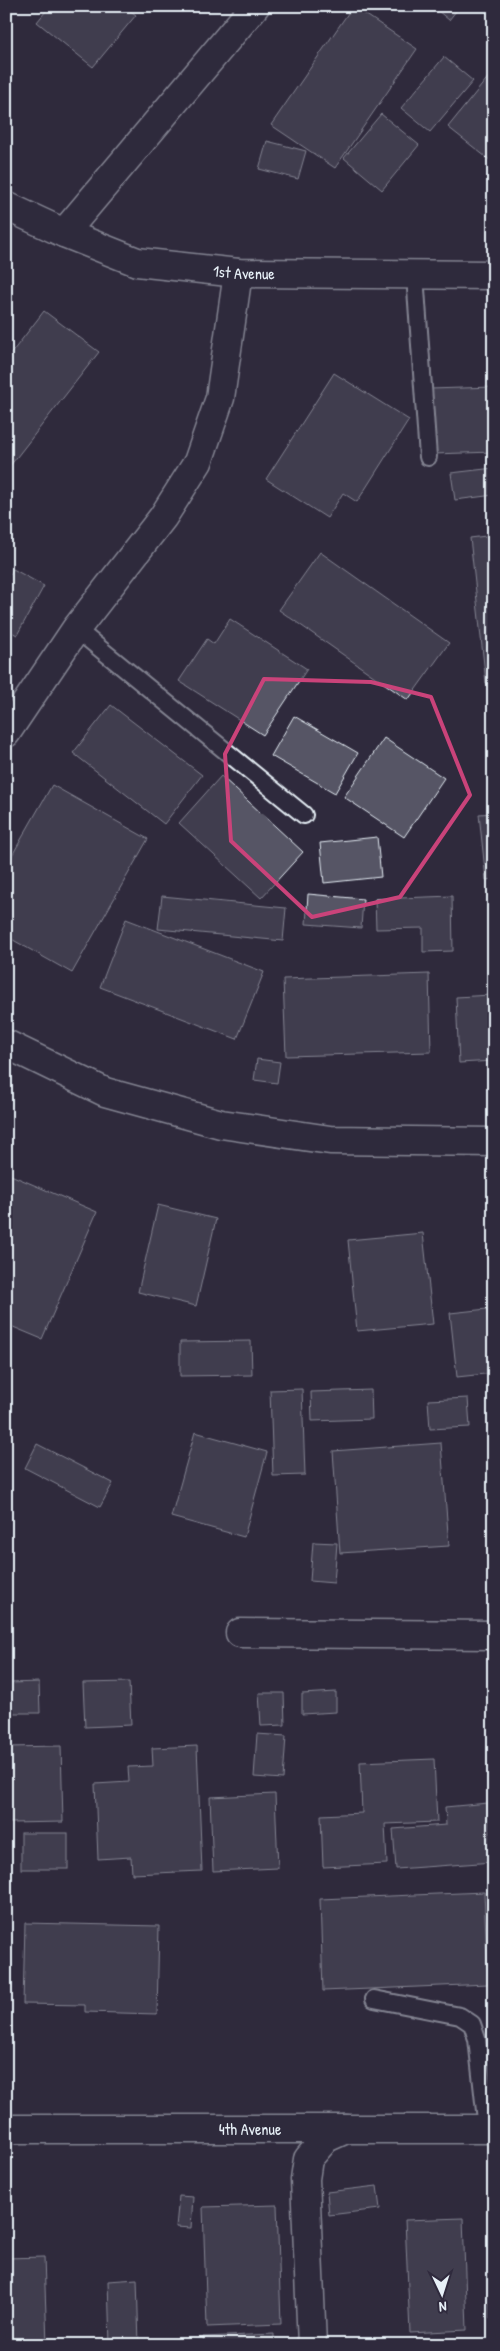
<svg xmlns="http://www.w3.org/2000/svg" width="500" height="2351" font-family="'Patrick Hand',sans-serif">
  <rect width="100%" height="100%" fill="#2f2a3d"/>
  <filter id="ink" filterUnits="userSpaceOnUse"><feTurbulence type="fractalNoise" baseFrequency=".02" numOctaves="2"/><feDisplacementMap in="SourceGraphic" scale="10" xChannelSelector="R" yChannelSelector="G"/><feConvolveMatrix kernelMatrix="1 2 1 2 8 2 1 2 1" color-interpolation-filters="sRGB"/></filter>
  <g filter="url(#ink)">
    <g fill="#575565" stroke="#e8f1f8">
      <path d="M50,6H124L136,15L93,67L37,22Z"/>
      <path d="M353,6L417,49L335,168L271,125Z"/>
      <path d="M432,6H460L449,20Z"/>
      <path d="M444,57L473,81L430,132L401,108Z"/>
      <path d="M494,70V158L491,161L448,127Z"/>
      <path d="M381,114L419,145L382,190L344,158Z"/>
      <path d="M267,141L306,151L298,179L259,169Z"/>
      <path d="M44,311L99,352L6,471V360Z"/>
      <path d="M334,373L409,420L357,502L343,493L327,518L266,479Z"/>
      <path d="M494,387V452L433,454L430,389Z"/>
      <path d="M494,468V495L455,500L451,473Z"/>
      <path d="M494,535V683H486L470,538Z"/>
      <path d="M320,552L449,643L408,700L279,610Z"/>
      <path d="M13,569L44,586L17,635L6,629V582Z"/>
      <path d="M230,619L307,669L263,735L179,681L207,639L214,644Z"/>
      <path d="M111,705L202,775L164,824L73,753Z"/>
      <path d="M294,716L358,753L335,793L271,756Z"/>
      <path d="M491,727H494V807Z"/>
      <path d="M384,738L444,778L404,837L344,797Z"/>
      <path d="M221,776L303,852L261,898L179,823Z"/>
      <path d="M52,785L148,839L72,973L6,936V866Z"/>
      <path d="M494,813V879L486,880L479,814Z"/>
      <path d="M377,837L381,877L324,883L320,843Z"/>
      <path d="M308,894L363,899L361,928L306,924Z"/>
      <path d="M162,896L286,908L283,941L158,929Z"/>
      <path d="M452,896L453,951L423,952V928L376,929L375,899Z"/>
      <path d="M126,919L264,972L237,1039L100,987Z"/>
      <path d="M491,926H494V991Z"/>
      <path d="M429,974L431,1052L286,1056L283,979Z"/>
      <path d="M491,995L494,1061L459,1063L456,997Z"/>
      <path d="M257,1059L280,1062L277,1083L254,1080Z"/>
      <path d="M6,1173L97,1212L42,1339L6,1324Z"/>
      <path d="M158,1205L216,1219L196,1306L138,1292Z"/>
      <path d="M423,1233L433,1324L357,1331L348,1240Z"/>
      <path d="M487,1309L494,1373L457,1377L450,1313Z"/>
      <path d="M251,1341L252,1375L180,1376V1342Z"/>
      <path d="M302,1389L305,1475L273,1476L270,1390Z"/>
      <path d="M371,1390L372,1419L312,1421L311,1392Z"/>
      <path d="M468,1398L470,1427L430,1429L428,1400Z"/>
      <path d="M195,1432L267,1452L244,1537L171,1517Z"/>
      <path d="M441,1443L449,1546L340,1553L333,1451Z"/>
      <path d="M37,1444L113,1483L100,1507L25,1468Z"/>
      <path d="M313,1542L337,1543L334,1583L310,1581Z"/>
      <path d="M39,1682L40,1713H11L10,1683Z"/>
      <path d="M129,1682L131,1725L85,1727L83,1683Z"/>
      <path d="M336,1692V1712L302,1714V1694Z"/>
      <path d="M259,1693H284L285,1725L261,1726Z"/>
      <path d="M257,1734L286,1736L283,1779L254,1777Z"/>
      <path d="M61,1746L63,1822L10,1823L8,1747Z"/>
      <path d="M197,1746L202,1871L132,1874L131,1857L98,1859L95,1784L129,1782L128,1767L153,1766L152,1748Z"/>
      <path d="M434,1759L437,1822L385,1824L387,1864L323,1867L321,1815L362,1813L360,1762Z"/>
      <path d="M275,1794L278,1868L213,1871L210,1797Z"/>
      <path d="M488,1803L493,1862L396,1869L393,1829L446,1825L445,1807Z"/>
      <rect x="21" y="1833" width="47" height="36"/>
      <path d="M484,1892L488,1984L323,1991L320,1899Z"/>
      <path d="M25,1923L159,1926L157,2014L85,2012V2005L23,2004Z"/>
      <path d="M377,2186L380,2209L329,2215L327,2192Z"/>
      <path d="M179,2196L193,2197L191,2228L176,2227Z"/>
      <path d="M277,2205L281,2324L207,2327L203,2207Z"/>
      <path d="M463,2218L467,2330L410,2333L405,2220Z"/>
      <path d="M488,2248H494V2319H490Z"/>
      <path d="M44,2257L47,2345H6V2258Z"/>
      <path d="M137,2279L139,2345H110L108,2281Z"/>
      <path d="M274,2334V2345H204L203,2337Z"/>
    </g>
    <g fill="none" stroke-linecap="round" stroke-linejoin="round">
      <g stroke="#e8f1f8" stroke-width="20">
        <g id="service">
          <path d="M415,275L428,457"/>
          <path d="M76,629L304,815"/>
          <path d="M374,1999L460,2016L472,2024L477,2039L487,2129"/>
        </g>
      </g>
      <g stroke="#e8f1f8" stroke-width="31">
        <g id="minor">
          <path d="M64,233L255,6"/>
          <path d="M6,733L76,629L163,517L198,462L220,398L238,273"/>
          <path d="M6,1044L105,1092L221,1124L330,1140L494,1142"/>
          <path d="M240,1633L494,1635"/>
          <path d="M312,2345L305,2179L308,2159L326,2138L346,2129"/>
        </g>
      </g>
      <g stroke="#e8f1f8" stroke-width="31">
        <g id="tertiary">
          <path id="s1" d="M6,206L64,233L137,262L238,273L494,275"/>
          <path id="s2" d="M6,2129H494"/>
        </g>
      </g>
      <use href="#service" stroke="#2f2a3d" stroke-width="16"/>
      <use href="#minor" stroke="#2f2a3d" stroke-width="28"/>
      <use href="#tertiary" stroke="#2f2a3d" stroke-width="28"/>
    </g>
  </g>
  <path d="M0 0H500V2351H0ZM264,679L371,682L431,697L470,795L400,897L312,917L231,841L225,754Z" fill="#2f2a3d" fill-opacity=".55" fill-rule="evenodd"/>
  <path fill="none" stroke="#ca437a" stroke-width="4" stroke-linejoin="round" d="M264,679L371,682L431,697L470,795L400,897L312,917L231,841L225,754Z"/>
  <g text-anchor="middle" stroke-width="4.5" stroke-linejoin="round" paint-order="stroke">
    <g font-size="16" fill="#e8f1f8" stroke="#2f2a3d">
      <text dy="6" stroke="none"><textPath href="#s1" startOffset="250">1st Avenue</textPath></text>
      <text dy="6" stroke="none"><textPath href="#s2" startOffset="244">4th Avenue</textPath></text>
    </g>
  </g>
  <rect width="500" height="2351" fill="none" stroke="#2f2a3d" stroke-width="25"/>
  <rect x="12" y="12" width="475" height="2326" fill="none" stroke="#e8f1f8" stroke-width="2" filter="url(#ink)"/>
  <g transform="translate(442 2294) rotate(176)" stroke="#2f2a3d" stroke-width="4" paint-order="stroke">
  <path d="M0-4L9 19L0 12L-9 19Z" fill="#e8f1f8"/>
  <text y="-8" font-size="14" font-weight="bold" text-anchor="middle" fill="#e8f1f8">N</text>
  </g>
</svg>
